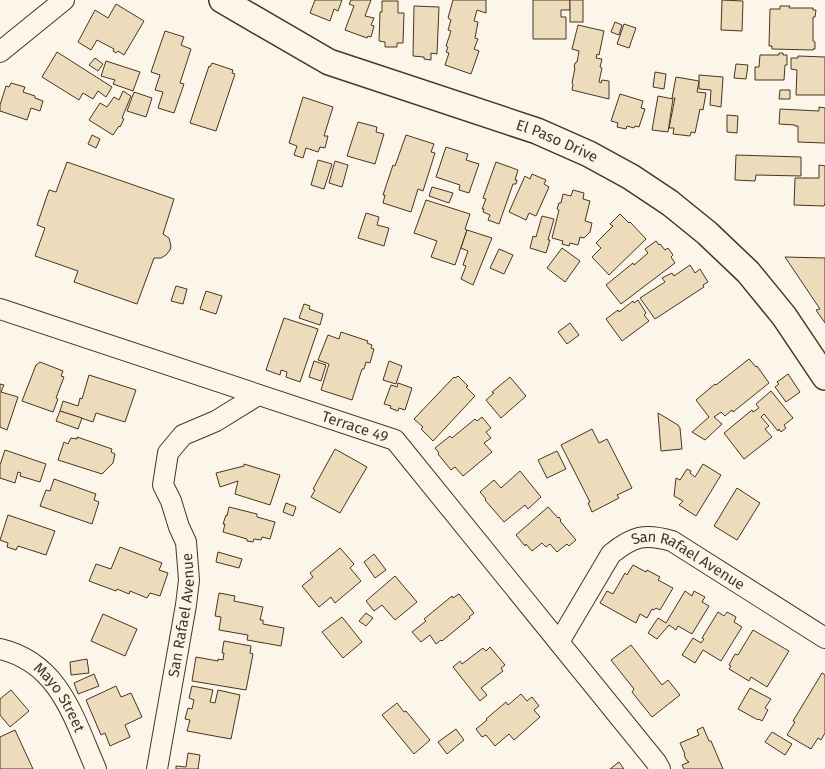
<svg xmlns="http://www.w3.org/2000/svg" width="825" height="769" font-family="'Fira Sans',sans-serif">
  <rect width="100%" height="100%" fill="#fbf6e9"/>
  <g fill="#ecdcbc" stroke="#4a3520">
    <path d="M315,0H342L338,11L334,9L330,21L310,13Z"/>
    <path d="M351,0H371L365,16L374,18L371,25L374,26L371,37L368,36L367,38L345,30L354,6L349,4Z"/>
    <path d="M453,0H486V13L477,10L474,21L478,22L475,38L478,39L474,49L479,51L471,74L445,65L449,53L446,52L448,47L446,46L451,31L448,30L451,20L448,18Z"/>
    <path d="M533,0H570V10H561V17H566V39H533Z"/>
    <rect x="570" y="0" width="13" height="22"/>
    <path d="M722,0L743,1L742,31L721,30Z"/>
    <path d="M382,1H398V13H404L403,43H397V47H385V42L379,41L380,12H382Z"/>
    <path d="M116,4L144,21L124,55L118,51L116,53L113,51L114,49L97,40L91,50L78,42L95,10L108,18Z"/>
    <path d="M414,6L439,7L437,54L431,53V60L424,59V57L413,56Z"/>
    <path d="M780,6H790L789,8H813V10H816L815,17H813V41L815,42V49H813V50L772,49V46H769L770,9H780Z"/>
    <path d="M615,22L622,25L619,35L611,32Z"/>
    <path d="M624,24L636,28L629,48L617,44Z"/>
    <path d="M578,25L604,31L599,55L597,54L596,58L602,59L600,67L602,68L599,82L601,83L602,80L609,81V99L572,90L573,84L572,83L575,68L574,67L575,63L577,62L579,51L572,49Z"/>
    <path d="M165,31L184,37L181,45L191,49L180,83L184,84L174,113L158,108L163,92L155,90L160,75L151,72Z"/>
    <path d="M57,52L112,87L106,97L98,91L93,99L83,93L79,100L42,77Z"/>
    <path d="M779,53H783V55H787V65H785L784,80H755V67H759L760,55H779Z"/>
    <path d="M798,56L825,57V95H796L797,70L791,69V58H798Z"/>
    <path d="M95,58L103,64L98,71L89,65Z"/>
    <path d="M106,61L140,72L133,91L113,84L115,80L101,76Z"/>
    <path d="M212,63L233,70L232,73L235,74L216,131L190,123L209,66L210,67Z"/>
    <path d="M736,64L748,65L746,79L734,78Z"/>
    <path d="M655,72L666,74L664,89L653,87Z"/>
    <path d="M699,75L723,77L721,107L710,105L711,90L699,89Z"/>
    <path d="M676,77L699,81L697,92L706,93L703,110L700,109L695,133L691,132L690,136L673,134L674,128H669L675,98H672Z"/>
    <path d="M11,83L25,87L23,92L35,96V98L43,101L40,111L31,108L27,120L0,111V105L6,86L9,87Z"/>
    <path d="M780,90H790V99H779Z"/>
    <path d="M123,91L131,96L122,118L124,119L120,127L119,126L113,135L89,120L100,103L107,107L114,97L119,100Z"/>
    <path d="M134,92L152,98L146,117L127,111Z"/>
    <path d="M620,94L643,101L641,108L645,109L639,127L635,126L634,128L627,126L626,129L617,127L618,123L611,121Z"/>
    <path d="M658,96L673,99L668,132L652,130Z"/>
    <path d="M303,97L333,107L324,136H328L325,148L320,147L318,152L306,148L303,158L294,155L297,146L289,143Z"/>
    <path d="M819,107L825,108V143L798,142V126H795V125L779,124L780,109L819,111Z"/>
    <path d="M727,115L738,116L737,133L727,132Z"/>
    <path d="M358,122L377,127L376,132L384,134L375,164L347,156Z"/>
    <path d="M92,135L100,139L96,148L88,144Z"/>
    <path d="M406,135L434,144L431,152L435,153L423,191L418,189L411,212L383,203L385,195H383L393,165L395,166Z"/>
    <path d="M446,147L468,154L466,160L479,164L469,193L459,190L460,185L436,177Z"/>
    <path d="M736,155L801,157V176L756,175L755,181L735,180Z"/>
    <path d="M318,160L332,164L324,189L311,185Z"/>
    <path d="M335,161L348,165L342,187L329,183Z"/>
    <path d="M67,162L174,199L163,234L169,238L171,246L170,250L166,255L161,258H154L137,304L74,282L78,271L35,256L45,228L37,225L49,190L56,192Z"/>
    <path d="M496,162L518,170L515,180H517L516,184H513L499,224L488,220L490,215L483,212L484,209H482L486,199L483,198Z"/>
    <path d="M819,165L825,166V203L824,206L794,205L795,178H819Z"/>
    <path d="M532,174L546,180L544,184L549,187L536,216L529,213L526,220L509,212L525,176L530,179Z"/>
    <path d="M432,187L453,193L449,203L429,196Z"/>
    <path d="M573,190L584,193L583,199L590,201L585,221L592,223L590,232L584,238L580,237L578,245L570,243L569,246L562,244L563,241L552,238L559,210L557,209L559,203H561L563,194L571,196Z"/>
    <path d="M426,200L470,214L465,229L467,230L455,265L431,257L437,241L414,233Z"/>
    <path d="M366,213L379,217L377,225L389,228L384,246L358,238Z"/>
    <path d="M620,214L629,223L630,222L646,239L609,275L592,257L601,248L596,243L613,226L610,224Z"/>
    <path d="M542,216L554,219L548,240H550L546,253L530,248L533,236L536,237Z"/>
    <path d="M467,230L492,238L473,285L461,279L466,266L463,265L468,251L461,248Z"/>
    <path d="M656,241L659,245L660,244L665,250L668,248L673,255L671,257L675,263L621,304L606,285L633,263L634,265L648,253L645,249Z"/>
    <path d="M562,248L580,261L565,282L547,268Z"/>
    <path d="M499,249L513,255L504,274L490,268Z"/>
    <path d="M785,257L825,258V323L816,310L820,309Z"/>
    <path d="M690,265L695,273L700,269L708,282L703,285L704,287L655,319L640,298L665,282L662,278L672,273L674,276Z"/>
    <path d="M176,286L187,289L183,304L171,301Z"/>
    <path d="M206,291L222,296L216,314L200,309Z"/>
    <path d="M638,300L646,313L644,315L649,321L622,341L606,319L618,310L619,312L633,301L634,303Z"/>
    <path d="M304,304L310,306L309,309L323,314L320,325L299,318Z"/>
    <path d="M284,318L318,329L300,382L286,377L287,372L281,370L280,375L266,370Z"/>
    <path d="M570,323L579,335L567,344L558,332Z"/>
    <path d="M341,332L368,341L367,343L372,345L371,348L374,349L370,363L366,362L364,369H362L352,400L321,390L329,364L318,360L328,335L339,339Z"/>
    <path d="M749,359L756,367L757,366L769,383L733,412L732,410L725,416L721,412L714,417L722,424L705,440L692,432L709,417L696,400L715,384L716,385Z"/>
    <path d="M314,361L326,365L321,381L309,377Z"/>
    <path d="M389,361L402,366L396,384L383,380Z"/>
    <path d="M40,362L63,371L61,376L64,377L56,398L58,399L53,412L22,401L36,365Z"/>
    <path d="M788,374L800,392L786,402L775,387L779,384L777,382Z"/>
    <path d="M89,375L136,390L125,422L96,413L93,422L60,411L63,401L78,406L80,398L82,399Z"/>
    <path d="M458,376L468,386L466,387L475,396L433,441L421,429L423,427L414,419L454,377L455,378Z"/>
    <path d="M510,377L526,396L501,418L486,400L494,393L492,392Z"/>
    <path d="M398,383L412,388L405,410L399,408L398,411L390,408L391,406L384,404L391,385L397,387Z"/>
    <path d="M0,384L4,385L1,392L18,397L7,430L0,427Z"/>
    <path d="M771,391L793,418L784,425L786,428L781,432L779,429L778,431L764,414L761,417L769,426L765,429L772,437L744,459L724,433L752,410L753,412L759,408L756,404Z"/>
    <path d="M60,411L82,418L78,429L56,421Z"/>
    <path d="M658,413L678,425L680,428L682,449L661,451Z"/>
    <path d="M482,417L491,428L486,432L491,438L484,443L492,452L463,476L455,467L451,470L438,454L439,453L435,448L450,436L452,438L475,419L477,421Z"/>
    <path d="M592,429L599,443L607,439L632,488L617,495L619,498L592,512L588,503L590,502L561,445Z"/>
    <path d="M77,437L112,449L111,452L115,454L113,463L102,474L58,460L64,442L68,444L71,438L77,439Z"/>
    <path d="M335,449L367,467L340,513L311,497L315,490L313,489Z"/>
    <path d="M5,450L46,464L40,482L20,476L21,473L18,472L15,483L0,478V465Z"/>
    <path d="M557,451L566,469L547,478L538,460Z"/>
    <path d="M244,464L280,475L270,505L235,494L238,481L220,487L216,473L244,466Z"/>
    <path d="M703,464L721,475L696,516L679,505L683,501L674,496L676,478L680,480L687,469L691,471L690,473L695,477Z"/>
    <path d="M520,471L541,497L528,509L525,505L504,522L485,500L486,499L480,492L494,480L501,488Z"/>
    <path d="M54,479L96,494L94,500L99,502L92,524L40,506L46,490L50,491Z"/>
    <path d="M737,488L760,503L737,540L714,526Z"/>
    <path d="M286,503L296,507L293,516L283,512Z"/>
    <path d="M229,507L257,514V517L275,522L270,539L262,537L261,540L254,539L253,542L247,541V539L223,532L225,524H223L226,515L227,516Z"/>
    <path d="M548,507L558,518L559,517L561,520L560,521L576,540L569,546L567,544L557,552L550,544L546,547L542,543L532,551L526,544L525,546L516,535Z"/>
    <path d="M8,515L55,531L46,555L18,546L16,550L7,547L8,543L0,540Z"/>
    <path d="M120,547L162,563L159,570L168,573L160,596L150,593L147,598L130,591L129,594L117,589L116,591L89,581L96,564L111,569Z"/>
    <path d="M340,548L354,564L350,568L361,581L335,603L331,597L319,607L302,586L313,577L310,573Z"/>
    <path d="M218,552L242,559L239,568L216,562Z"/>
    <path d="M374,554L386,570L375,578L364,562Z"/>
    <path d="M633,565L646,572L647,570L660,577L658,580L673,588L660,610L656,608L654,610L652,609L647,618L640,614L636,623L600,603L607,591L613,594L625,573L627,575Z"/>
    <path d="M395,576L417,602L395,620L382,605L374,611L366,601Z"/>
    <path d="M685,591L692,596L694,591L705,597L702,602L709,606L692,634L678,626L676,630L669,625L657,639L648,633L658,618L666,623Z"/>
    <path d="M219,593L235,596L234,601L263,607L260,620H263V624L284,628L281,646L247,640L248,635L219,630L221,617L215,616Z"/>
    <path d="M459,594L474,613L469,617L470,618L442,641L441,640L436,644L430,635L421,642L412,632L426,621L424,619L452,596L453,598Z"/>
    <path d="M718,612L724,616L727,612L736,617L734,622L742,627L721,661L703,650L695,663L682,655L693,638L701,643L704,639L702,638Z"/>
    <path d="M366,613L373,618L366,626L359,621Z"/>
    <path d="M103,614L137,629L125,656L91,641Z"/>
    <path d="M342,617L362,642L343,658L322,632Z"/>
    <path d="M753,630L789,651L767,687L751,677L749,681L729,669L731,666L729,665L735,654L738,655Z"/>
    <path d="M224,641L251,646L250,653L253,654L246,690L192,681L196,657L218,661V659L223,660L224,653H222Z"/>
    <path d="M631,645L662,685L668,680L680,695L652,717L632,692L634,689L611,660Z"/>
    <path d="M490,647L505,665L501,668L503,671L481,688L487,695L480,701L453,667L460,661L462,664L483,648L486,651Z"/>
    <path d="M87,659L89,673L71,675L70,662Z"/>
    <path d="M822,673L825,675V733L821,740L818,738L811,749L787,735L795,722L793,721Z"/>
    <path d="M94,674L99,686L78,694L74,683Z"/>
    <path d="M116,686L121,697L131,693L142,717L125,725L130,737L110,746L105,733L101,735L86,700Z"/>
    <path d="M192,686L213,690L210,702L215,703L218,690L240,695L231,739L187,731L190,720L185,719L188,708L192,709L194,700L189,698Z"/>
    <path d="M750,688L771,699L765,708L768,710L762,721L759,719L758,720L738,709Z"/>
    <path d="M11,690L29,711L10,727L0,715V699Z"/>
    <path d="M521,694L527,701L532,697L539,706L534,710L540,717L514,740L509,734L495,746L486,735L482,737L476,729L487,720L486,719L506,702L508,705Z"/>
    <path d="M397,703L404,712L406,711L430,740L414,754L382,715Z"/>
    <path d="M703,727L709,741H711L723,769H684L682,765L689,762L688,761H687L684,755L685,754L680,743L699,735L697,730Z"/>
    <path d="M456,729L464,740L447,754L438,742Z"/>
    <path d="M15,730L33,769H0V737Z"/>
    <path d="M772,732L792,744L785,755L765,742Z"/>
    <path d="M188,753L200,755L198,769H199H176V766L186,767Z"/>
    <path d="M619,762L624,769H610Z"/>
  </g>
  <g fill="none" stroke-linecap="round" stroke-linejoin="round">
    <g stroke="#4a3520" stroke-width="22">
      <g id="minor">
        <path d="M0,52L64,0"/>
        <path id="s1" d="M0,309L395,440L656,762L660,769"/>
        <path id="s2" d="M559,642L611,554C633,536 645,533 672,541L825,638"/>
        <path id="s3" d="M0,649C60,663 74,719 96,769"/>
        <path id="s4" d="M157,769L186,605L189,580L186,542L179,527L171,501L163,485L168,453L183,435L216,421L258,395"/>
      </g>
    </g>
    <g stroke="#4a3520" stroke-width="28">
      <g id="tertiary">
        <path id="s5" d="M222,0L329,62L537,131L589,154L631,177L670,203L707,233L748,272L784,316L825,377"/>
      </g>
    </g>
    <use href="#minor" stroke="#fbf6e9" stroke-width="20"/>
    <use href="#tertiary" stroke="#fbf6e9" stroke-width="25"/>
  </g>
  <g text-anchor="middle" stroke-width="4" stroke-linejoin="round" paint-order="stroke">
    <g font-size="15" fill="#4a3520" stroke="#fbf6e9">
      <text dy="5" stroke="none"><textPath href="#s5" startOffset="365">El Paso Drive</textPath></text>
      <text dy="5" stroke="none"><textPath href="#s1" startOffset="374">Terrace 49</textPath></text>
      <text dy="5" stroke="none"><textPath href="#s2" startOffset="190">San Rafael Avenue</textPath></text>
      <text dy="5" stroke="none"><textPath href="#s4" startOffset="156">San Rafael Avenue</textPath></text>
      <text dy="5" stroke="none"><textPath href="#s3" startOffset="80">Mayo Street</textPath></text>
    </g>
  </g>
</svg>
